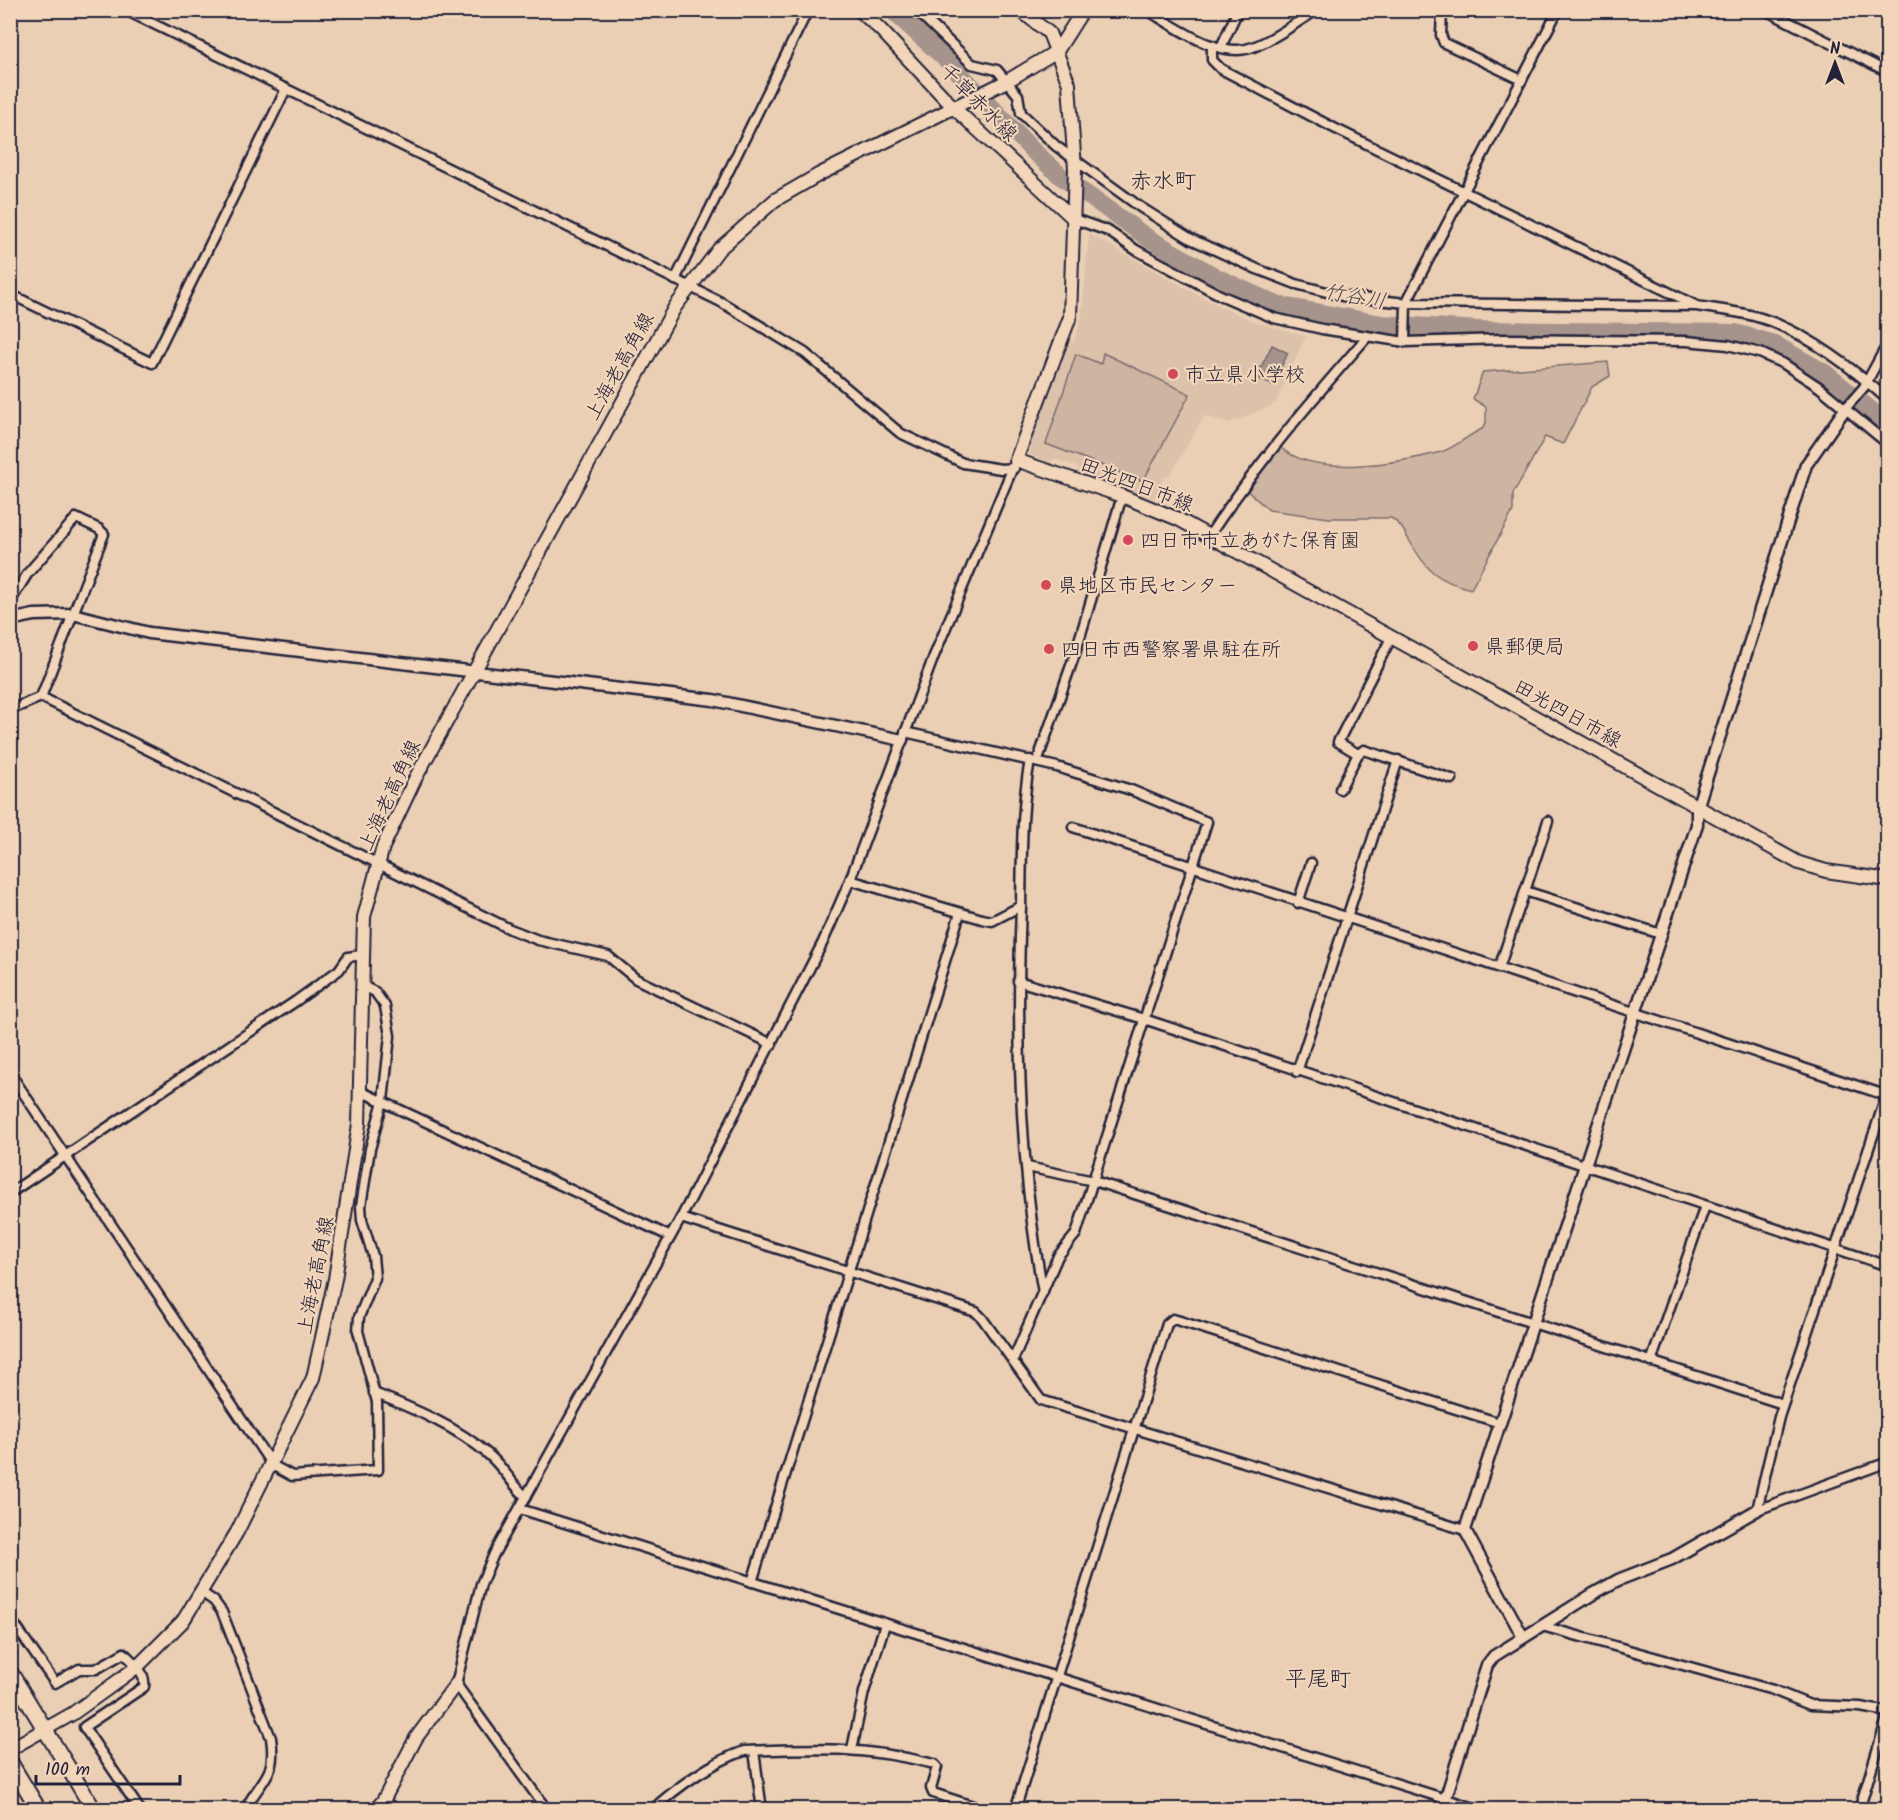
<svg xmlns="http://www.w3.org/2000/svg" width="1898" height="1820" font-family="Kalam,'Klee One',sans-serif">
  <rect width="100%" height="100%" fill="#ebcfb4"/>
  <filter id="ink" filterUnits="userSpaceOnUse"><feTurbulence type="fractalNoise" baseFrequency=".0167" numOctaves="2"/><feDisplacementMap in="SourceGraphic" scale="12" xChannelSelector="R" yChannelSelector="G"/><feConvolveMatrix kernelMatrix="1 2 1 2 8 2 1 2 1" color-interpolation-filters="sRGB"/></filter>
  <g filter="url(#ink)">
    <path fill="#dcc2ab" d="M1089,234L1205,299L1255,322L1306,336L1275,404L1230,423L1204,416L1170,475L1164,477L1154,499L1080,473L1078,467L1055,459L1047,462L1028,454L1068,342L1074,343L1082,314Z"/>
    <g fill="#cdb5a2" stroke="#786c6e" stroke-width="1.5">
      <path d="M1103,353L1190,394L1143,481L1046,444L1076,354L1101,364Z"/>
      <path d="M1608,362L1610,376L1592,387L1563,444L1545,437L1513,494V511L1471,589C1437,581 1426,570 1409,540C1404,531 1400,523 1391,518H1329L1269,510L1244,488L1280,447C1314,478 1400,463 1441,452C1455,448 1468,435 1482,429L1486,423V407L1473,399L1483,372Z"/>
    </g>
    <path fill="#a6938b" stroke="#71666b" stroke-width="1.5" d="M1272,345L1288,353L1272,385L1256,377Z"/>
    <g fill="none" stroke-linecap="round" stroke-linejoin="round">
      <path stroke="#a6938b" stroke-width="18" d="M892,10L948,61L1031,149L1062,177L1148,238L1218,278L1277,305L1382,324L1480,330L1735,333L1774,344L1825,373L1888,424"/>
      <g stroke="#22223b" stroke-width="13">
        <g id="minor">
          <path d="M125,10L721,302L805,353L900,433L963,463L1001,469L1014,468"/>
          <path d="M916,10L972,64L997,70L1018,95L1021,113L1056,146L1140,207L1191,239L1257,269L1296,284L1342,296L1406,303L1696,306C1723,310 1752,313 1777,324C1817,341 1856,371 1888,400"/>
          <path d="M1147,10C1176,27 1219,60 1253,47C1276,39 1296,22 1317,10"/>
          <path d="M1442,10L1441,35L1444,43L1522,80"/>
          <path d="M1765,10L1888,72"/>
          <path d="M1212,45V60L1221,69L1334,128L1695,305"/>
          <path d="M1221,47L1238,10"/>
          <path d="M1074,219L1108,231L1136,250L1220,295L1274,318L1322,329L1405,342L1503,339L1686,341L1728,345L1760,353L1784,364L1819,387L1888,444"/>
          <path d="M675,280L808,10"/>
          <path d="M10,294L152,363L286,89"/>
          <path d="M1405,342L1406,303L1558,10"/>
          <path d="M1845,409L1864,387L1888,343"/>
          <path d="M1209,536C1256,465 1311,401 1367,337"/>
          <path d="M10,602L28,573L76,518L99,529L104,534L41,697"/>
          <path d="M41,697L510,929L538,940L608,956L636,979L772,1044"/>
          <path d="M10,710L41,697"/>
          <path d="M905,732L1057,767L1131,790L1207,822L1076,1234L1058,1256L1013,1360"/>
          <path d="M1358,754L1364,750L1452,779"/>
          <path d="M1030,760C1021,809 1022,856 1021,906C1016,1034 1019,1166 1043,1292"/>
          <path d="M1037,762L1075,654L1122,496"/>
          <path d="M1340,789L1358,754L1338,742L1392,636"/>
          <path d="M1073,827L1888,1096"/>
          <path d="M850,880L982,919L992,921L1021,906"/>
          <path d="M1525,891L1548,821"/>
          <path d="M1298,903L1311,863"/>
          <path d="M1499,968L1525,891L1661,934"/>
          <path d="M1018,981L1144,1019L1888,1266"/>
          <path d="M1297,1072L1398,760"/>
          <path d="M10,1073L272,1465L292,1476L378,1470L377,1402L358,1331L359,1317L375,1278L373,1256L362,1220L361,1206L370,1149L383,1101L390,1036L385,1006L375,992L363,986"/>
          <path d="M360,1091L669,1236"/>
          <path d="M1027,1167L1094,1181L1783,1404"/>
          <path d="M10,1193L296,1001L339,970L348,957L362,955"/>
          <path d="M681,1218L976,1312L982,1318L1041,1400L1465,1530"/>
          <path d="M1651,1362L1705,1206"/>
          <path d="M374,1393C414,1409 456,1426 489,1455C503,1467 512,1484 526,1497"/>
          <path d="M520,1509L1481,1810"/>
          <path d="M1757,1510L1779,1417L1888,1091"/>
          <path d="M1757,1510L1888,1462"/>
          <path d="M752,1582L960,913"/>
          <path d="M201,1592L214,1601L222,1612L271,1738C277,1777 261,1778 245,1810"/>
          <path d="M10,1618L55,1683L79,1669H96L124,1653C134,1663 146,1672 144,1687L84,1727L140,1810"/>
          <path d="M1542,1626L1773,1690L1810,1705L1860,1707L1888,1712"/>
          <path d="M852,1749L864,1692L885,1624"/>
          <path d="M754,1751L762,1810"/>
          <path d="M383,1801L397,1810"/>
          <path d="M547,1810L456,1684L481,1584L494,1554L681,1218L823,942L850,880L934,656L1016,460"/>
          <path d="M652,1810C677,1787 712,1762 744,1751C815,1748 864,1746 934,1764L937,1767L931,1788L933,1793L985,1810"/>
          <path d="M1015,1810L1167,1324L1173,1319L1180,1321L1500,1423"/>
          <path d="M1859,1810L1888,1715"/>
        </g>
      </g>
      <g stroke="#22223b" stroke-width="15">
        <g id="tertiary">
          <path d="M10,620L34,615L73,614L149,633L713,700L902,740"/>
          <path d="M1523,1637L1465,1530L1697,825V808L1806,465L1845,409"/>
          <path d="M1442,1810L1487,1665L1494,1656L1593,1594L1618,1580L1672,1559L1757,1510"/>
        </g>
      </g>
      <g stroke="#22223b" stroke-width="16">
        <g id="secondary">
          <path d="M859,10L880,29L954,108L1074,219"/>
          <path d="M1020,10L1049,33L1069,84L1075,169L1070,317L1016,460L1122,496L1178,519L1799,863L1826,871L1888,880"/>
          <path d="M10,1749L72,1714L107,1689L138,1666L183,1621L237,1532L313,1378L335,1279L359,1124L364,917L383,847L416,777L675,307L719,249L775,200L820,174L1007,81L1057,51L1083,10"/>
          <path d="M375,1810L383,1801L416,1738L456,1684"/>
        </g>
      </g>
      <g stroke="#22223b" stroke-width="18">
        <g id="trunk">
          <path d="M10,1672L94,1810"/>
          <path d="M10,1762L39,1810"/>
        </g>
      </g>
      <use href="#minor" stroke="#f3d6b9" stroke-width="8"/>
      <use href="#tertiary" stroke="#f3d6b9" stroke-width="10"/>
      <use href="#secondary" stroke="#f3d6b9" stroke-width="12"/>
      <use href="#trunk" stroke="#f3d6b9" stroke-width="14"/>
    </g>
  </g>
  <g fill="#d1495b" stroke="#f3d6b9" stroke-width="2">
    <circle cx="1173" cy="374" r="6"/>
    <circle cx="1128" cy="540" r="6"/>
    <circle cx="1046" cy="585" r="6"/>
    <circle cx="1473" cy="646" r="6"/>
    <circle cx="1049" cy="649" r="6"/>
  </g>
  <g text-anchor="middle" stroke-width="4.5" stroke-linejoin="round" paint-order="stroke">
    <g font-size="20" fill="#22223b" stroke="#f3d6b9">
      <text transform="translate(979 102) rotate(45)" y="7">千草赤水線</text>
      <text transform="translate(619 366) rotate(-61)" y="7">上海老高角線</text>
      <text transform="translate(1137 484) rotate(21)" y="7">田光四日市線</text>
      <text transform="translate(1568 713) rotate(29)" y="7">田光四日市線</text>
      <text transform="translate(389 795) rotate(-65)" y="7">上海老高角線</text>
      <text transform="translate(315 1275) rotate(-79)" y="7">上海老高角線</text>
    </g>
    <g font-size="20" fill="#22223b" stroke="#f3d6b9" text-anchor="start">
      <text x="1185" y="381">市立県小学校</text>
      <text x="1140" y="547">四日市市立あがた保育園</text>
      <text x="1058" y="592">県地区市民センター</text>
      <text x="1485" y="653">県郵便局</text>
      <text x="1061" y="656">四日市西警察署県駐在所</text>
    </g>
    <g font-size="21" font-style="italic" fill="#4a4453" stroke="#f3d6b9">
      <text transform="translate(1355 296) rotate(10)" y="7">竹谷川</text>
    </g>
    <g font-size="22" fill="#22223b" stroke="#f3d6b9">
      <text x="1163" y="188">赤水町</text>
      <text x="1318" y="1686">平尾町</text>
    </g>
  </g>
  <rect width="1898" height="1820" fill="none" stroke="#f3d6b9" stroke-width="36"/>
  <rect x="18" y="18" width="1862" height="1784" fill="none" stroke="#22223b" stroke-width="2" filter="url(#ink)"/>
  <g transform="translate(1835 63)" stroke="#f3d6b9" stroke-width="4.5" paint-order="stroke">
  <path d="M0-4.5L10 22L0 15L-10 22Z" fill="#22223b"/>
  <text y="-9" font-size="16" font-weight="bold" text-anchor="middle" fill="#22223b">N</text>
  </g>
  <path d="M36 1775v9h144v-9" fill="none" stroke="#22223b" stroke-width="3"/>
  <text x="45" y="1775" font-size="18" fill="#22223b" stroke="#f3d6b9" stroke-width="4.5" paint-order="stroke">100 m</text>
</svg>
